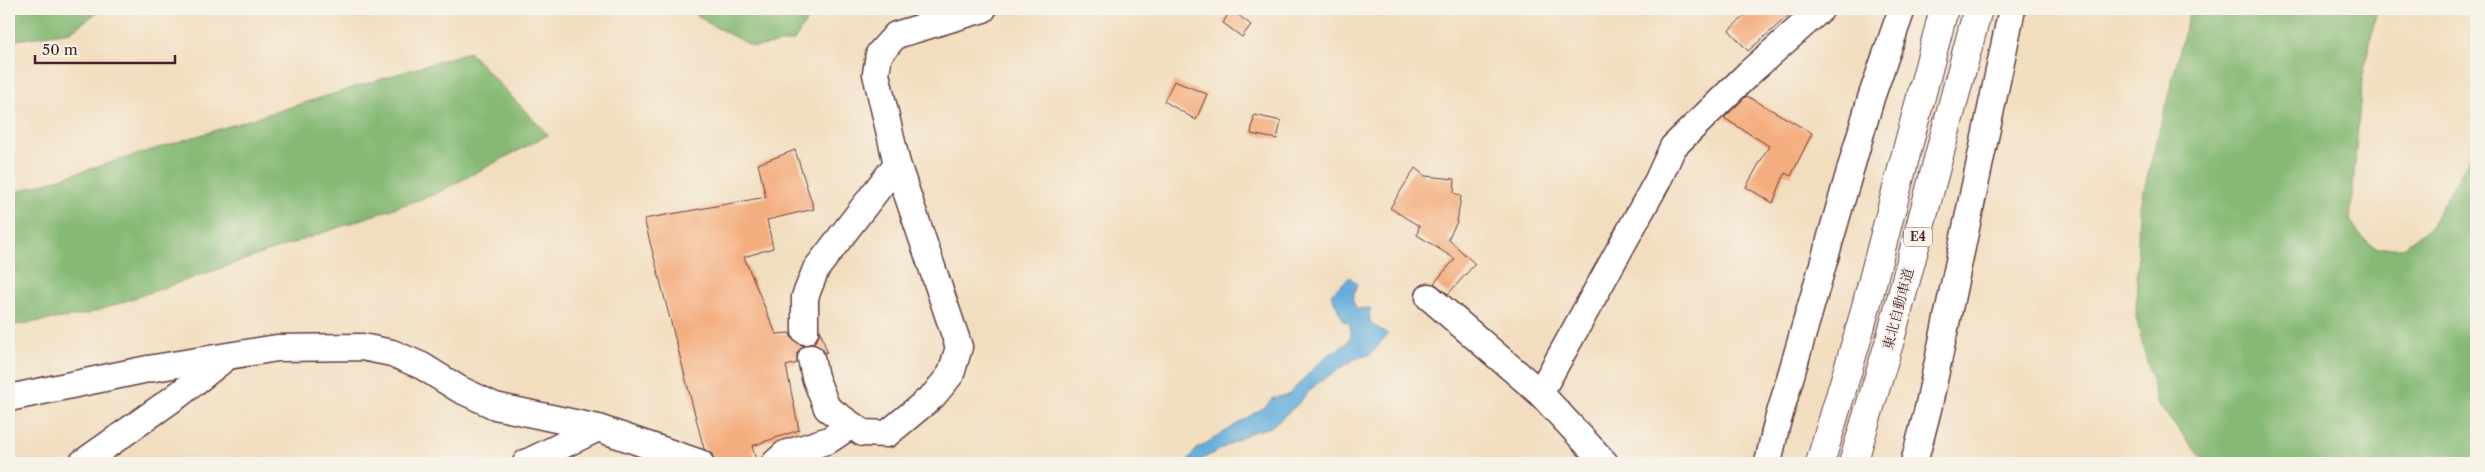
<svg xmlns="http://www.w3.org/2000/svg" width="2485" height="472" font-family="'Libre Caslon Text','Noto Serif JP',serif">
  <rect width="100%" height="100%" fill="#f7f3e8"/>
  <filter id="ink" filterUnits="userSpaceOnUse"><feTurbulence type="fractalNoise" baseFrequency=".02" numOctaves="2"/><feDisplacementMap in="SourceGraphic" scale="10" xChannelSelector="R" yChannelSelector="G"/><feConvolveMatrix kernelMatrix="1 2 1 2 8 2 1 2 1" color-interpolation-filters="sRGB"/></filter>
  <filter id="wash" filterUnits="userSpaceOnUse"><feTurbulence type="fractalNoise" baseFrequency=".0096" numOctaves="4" result="noise"/><feDisplacementMap in="SourceGraphic" scale="20" xChannelSelector="R" yChannelSelector="G"/><feGaussianBlur stdDeviation="1.12" result="paint"/><feColorMatrix in="noise" values="0 0 0 0 0 0 0 0 0 0 0 0 0 0 0 0 0 1.4 0 .05"/><feComposite in="paint" operator="in"/></filter>
  <g filter="url(#wash)">
    <rect width="100%" height="100%" fill="#f2debf"/>
    <g fill="#86b974" stroke="#686c50">
      <path d="M9,9H102L70,32L9,41Z"/>
      <path d="M689,9H814L794,41L754,47L708,23Z"/>
      <path d="M2193,9H2377L2362,80L2350,220L2360,236L2377,248H2402L2429,228L2476,147V463H2210L2197,453L2157,403L2136,317L2139,209L2189,15Z"/>
      <path d="M469,52L548,135L435,194L88,314L9,326V194Z"/>
    </g>
    <path fill="#64aedc" stroke="#576684" d="M1350,277L1357,284L1352,300L1357,309L1371,308L1369,315L1371,324L1388,334L1371,354L1355,359L1316,384L1297,405L1271,427L1252,432L1195,463L1188,460L1197,449L1266,406L1273,398L1288,395L1324,358L1346,344L1351,336L1350,323L1343,321L1331,294Z"/>
    <g id="blocks">
      <g fill="#f4ad7e">
        <path d="M1231,9L1251,25L1242,37L1223,23Z"/>
        <path d="M1752,9H1796L1748,51L1729,30Z"/>
        <path d="M1174,81L1207,94L1196,120L1164,101Z"/>
        <path d="M1747,96L1812,133L1791,176L1785,173L1773,203L1746,187L1769,146L1724,118Z"/>
        <path d="M1254,115L1281,121L1277,139L1251,134Z"/>
        <path d="M795,150L814,209L767,220L773,248L744,257L776,334L790,333L792,339L803,346L797,353V363L786,366L799,430L752,446L756,460L745,463H715L712,454L704,449L644,219L766,197L758,164Z"/>
        <path d="M1415,168L1425,176L1455,179L1454,193L1461,196L1457,222L1448,239L1475,264L1448,294L1434,283L1455,259L1417,235L1419,226L1390,208Z"/>
        <path d="M820,330L827,352L825,353L822,348L813,344L818,338Z"/>
      </g>
    </g>
  </g>
  <g filter="url(#ink)">
    <use href="#blocks" fill-opacity="0" stroke="#633c41" stroke-width="1"/>
    <g fill="none" stroke-linecap="round" stroke-linejoin="round">
      <g stroke="#633c41" stroke-width="29">
        <g id="minor">
          <path d="M897,164L876,74L879,54L896,35L983,9"/>
          <path d="M1429,297L1540,393L1605,463"/>
          <path d="M805,331V297L816,269L897,164L959,347L951,374L934,395L887,434L863,433L827,408L815,377L811,358"/>
          <path d="M1540,393L1658,180L1673,147L1750,72L1821,9"/>
          <path d="M9,398L148,369L277,348L362,347L392,353L422,366L459,389L495,406L598,428L700,463"/>
          <path d="M82,463L177,396L224,359"/>
          <path d="M526,463L598,428"/>
          <path d="M775,463L785,454L829,440L850,426"/>
          <path d="M1768,463L1776,427L1871,98L1902,9"/>
          <path d="M1914,463L1928,409L2012,9"/>
        </g>
      </g>
      <g stroke="#633c41" stroke-width="30">
        <g id="highway">
          <path d="M1820,463L1860,329L1944,9"/>
          <path d="M1853,463L1890,340L1978,9"/>
        </g>
      </g>
      <use href="#minor" stroke="#fff" stroke-width="26"/>
      <use href="#highway" stroke="#fff" stroke-width="28"/>
    </g>
  </g>
  <g text-anchor="middle" stroke-width="4" stroke-linejoin="round" paint-order="stroke">
    <rect fill="#f7f3e8" stroke="#7e5f64" stroke-width="1" x="1904" y="227.5" width="28" height="19" rx="4"/>
    <g font-size="12" font-weight="bold" fill="#4a1f2b">
      <text x="1918" y="241">E4</text>
    </g>
    <g font-size="14" fill="#4a1f2b" stroke="#f7f3e8">
      <text transform="translate(1898 309) rotate(-75)" y="5">東北自動車道</text>
    </g>
  </g>
  <rect width="2485" height="472" fill="none" stroke="#f7f3e8" stroke-width="30"/>
  <path d="M35 55v8h140v-8" fill="none" stroke="#4a1f2b" stroke-width="2.5"/>
  <text x="42" y="55" font-size="15" fill="#4a1f2b" stroke="#f7f3e8" stroke-width="4" paint-order="stroke">50 m</text>
</svg>
